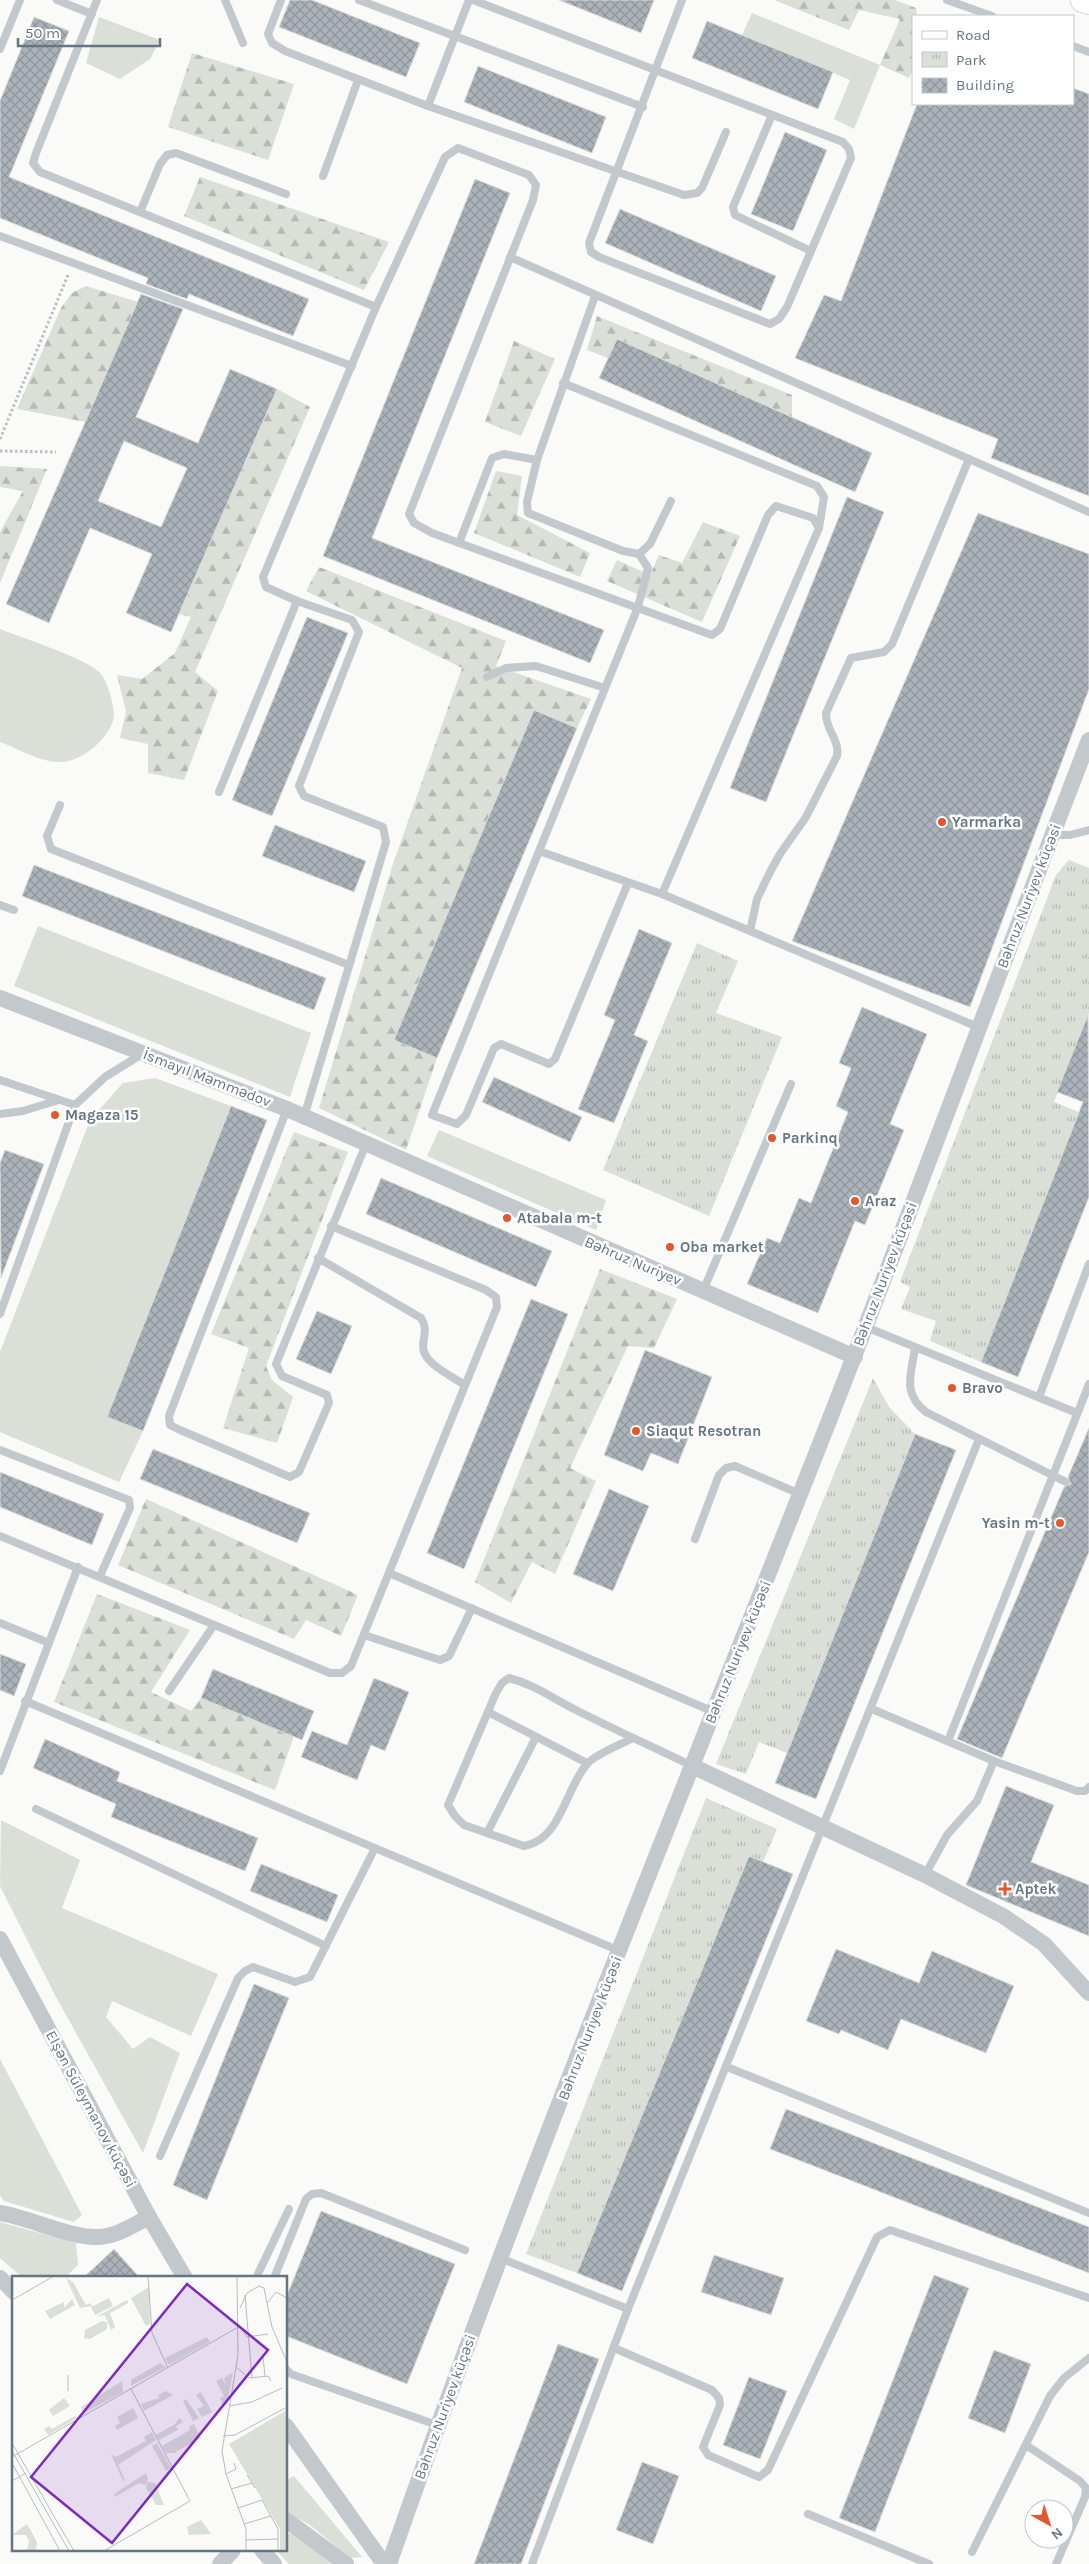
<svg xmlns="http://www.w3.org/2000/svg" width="1089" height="2564" font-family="Karla,sans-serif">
  <defs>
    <pattern id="forest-firs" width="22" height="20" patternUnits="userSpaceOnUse" patternTransform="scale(1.25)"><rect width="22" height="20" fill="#dadfd7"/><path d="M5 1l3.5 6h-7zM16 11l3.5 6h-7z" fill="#b4b9b4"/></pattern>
    <pattern id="park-tufts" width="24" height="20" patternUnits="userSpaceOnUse" patternTransform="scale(1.25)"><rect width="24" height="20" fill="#dadfd7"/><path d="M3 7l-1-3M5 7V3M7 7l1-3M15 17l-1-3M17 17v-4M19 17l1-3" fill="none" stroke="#b4b9b4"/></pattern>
    <pattern id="building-cross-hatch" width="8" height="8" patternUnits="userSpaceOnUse" patternTransform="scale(1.25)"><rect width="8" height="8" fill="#aab3b9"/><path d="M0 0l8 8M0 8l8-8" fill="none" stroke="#8e969c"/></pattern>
  </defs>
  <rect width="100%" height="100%" fill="#fafaf8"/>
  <g fill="#dadfd7">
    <path d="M752,13L880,65L854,129L834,119L850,80L742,35Z"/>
    <path d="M99,17L160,40L150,59L120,79L86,63Z"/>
    <path d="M0,629C20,637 91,660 101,674C108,683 113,702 114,714C114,735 82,762 62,762C41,763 19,749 0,742Z"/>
    <path d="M38,926L311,1033L290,1097L14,986Z"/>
    <path d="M155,1078L231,1106L107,1417L143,1431L119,1482L0,1432V1352L90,1120L123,1083Z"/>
    <path d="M439,1130L606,1200L596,1230L427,1156Z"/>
    <path d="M1,1820L80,1860L62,1908L218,1974L191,2036L112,2001L106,2017L133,2049L150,2037L180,2053L143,2153L56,1997L0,1886Z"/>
    <path d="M0,2059L82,2215L74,2222L4,2201L0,2195Z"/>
    <path d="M0,2222L76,2243L78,2265L65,2278H23L0,2258Z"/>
    <path d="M294,2476L362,2557L350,2558L310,2525L286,2512V2480Z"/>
    <path d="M286,2533L295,2535L332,2564H289L276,2550H286Z"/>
  </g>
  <g fill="url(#forest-firs)">
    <path d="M774,0H895L916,8L917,16H913V70L909,78L880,65L900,19L859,10L849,30Z"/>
    <path d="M192,53L294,84L268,160L168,127Z"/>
    <path d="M200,177L389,242L364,290L184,216Z"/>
    <path d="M86,286L138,302L86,422L17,409L61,308L72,293Z"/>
    <path d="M597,316L792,395V417L617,340L608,358L587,350Z"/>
    <path d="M514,341L555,359L521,436L485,422Z"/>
    <path d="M277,389L310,407L195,672L218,691L184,780L148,773V744L120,738L126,711L117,675L142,679L175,653L191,617L179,614Z"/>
    <path d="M0,466L47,469L0,583V532L23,491L0,487Z"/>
    <path d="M496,471L522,476L517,515L590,553L580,577L474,533Z"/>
    <path d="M703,522L740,536L702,622L607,581L617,560L650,575L659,555L682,563Z"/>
    <path d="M319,567L506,641L496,666L591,699L577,728L534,710L437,1058L406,1150L319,1108L393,864L462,668L306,591Z"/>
    <path d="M294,1132L348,1152L266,1366L272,1380L293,1397L277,1443L223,1428L249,1348L211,1334Z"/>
    <path d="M600,1269L677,1299L654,1348L628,1346L570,1468L596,1481L555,1574L532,1562L511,1603L475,1582Z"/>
    <path d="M146,1499L358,1595L341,1636L306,1620L294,1639L118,1565Z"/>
    <path d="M97,1594L190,1630L151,1692L191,1711L201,1698L294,1736L275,1790L54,1702Z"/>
  </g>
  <g fill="url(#park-tufts)">
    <path d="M1069,860L1089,868V1013L1054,1102L1079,1112L981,1362L930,1341L936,1321L901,1309L910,1287L900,1282L1056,875Z"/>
    <path d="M697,943L738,961L716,1013L782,1037L709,1216L603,1170Z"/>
    <path d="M873,1378L889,1407L915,1434L787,1753L759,1742L746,1774L716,1764Z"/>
    <path d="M706,1798L777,1829L763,1862L749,1856L577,2273L526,2254Z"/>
  </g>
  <g fill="url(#building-cross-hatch)" stroke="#dcdcda" fill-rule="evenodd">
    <path d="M290,0H312L420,43L406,77L279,27Z"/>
    <path d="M559,0H654L641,33Z"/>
    <path d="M34,17L69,31L9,177L309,299L293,336L189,294L187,299L146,284L148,278L0,218V101Z"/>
    <path d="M707,21L833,72L818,109L692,58Z"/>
    <path d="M478,66L606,117L592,153L464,102Z"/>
    <path d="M1073,88L1089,94V496L991,458L998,439L795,358L824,295L841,301L917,104H1073Z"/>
    <path d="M785,132L827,150L793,231L751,214Z"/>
    <path d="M475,179L510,193L372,538L604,630L590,663L323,556Z"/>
    <path d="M620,209L776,276L761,311L605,243Z"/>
    <path d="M141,294L183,309L136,417L198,443L230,369L277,389L171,632L126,613L152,554L90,528L49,623L6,604ZM124,441L187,468L161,527L98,501Z"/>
    <path d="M617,339L872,453L855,492L599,378Z"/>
    <path d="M847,497L884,512L766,802L730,788Z"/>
    <path d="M978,513L1089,554V689L970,1007L792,941Z"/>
    <path d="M307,617L348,633L272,816L232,800Z"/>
    <path d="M534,710L577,728L437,1058L394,1040Z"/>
    <path d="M275,825L366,861L354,892L262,856Z"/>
    <path d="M34,865L326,978L314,1010L22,896Z"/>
    <path d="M639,929L672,943L634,1035L648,1041L614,1123L578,1109L615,1020L604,1015Z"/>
    <path d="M862,1007L927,1034L890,1124L904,1130L865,1225L855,1221L818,1313L747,1284L767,1238L780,1243L799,1198L811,1203L848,1112L836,1106L851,1068L839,1063Z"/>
    <path d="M1088,1015L1089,1197L1018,1377L981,1362L1083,1102L1057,1092Z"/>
    <path d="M494,1077L582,1117L570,1142L482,1102Z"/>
    <path d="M231,1106L267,1120L143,1431L107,1417Z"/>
    <path d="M5,1150L44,1164L1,1278L0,1163Z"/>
    <path d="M381,1178L552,1251L536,1287L366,1214Z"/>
    <path d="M531,1299L568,1314L464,1569L427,1553Z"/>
    <path d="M317,1311L352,1326L331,1374L296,1359Z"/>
    <path d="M645,1350L712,1377L678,1464L651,1453L643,1471L604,1455Z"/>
    <path d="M1089,1428V1552L1002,1758L957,1739L1064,1487L1071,1484L1068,1477Z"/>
    <path d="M915,1434L956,1450L816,1799L775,1783Z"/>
    <path d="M153,1449L310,1513L297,1543L140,1479Z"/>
    <path d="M0,1472L104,1514L92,1545L0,1507Z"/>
    <path d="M609,1489L649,1506L613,1591L573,1574Z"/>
    <path d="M0,1654L26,1664L14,1696L0,1690Z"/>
    <path d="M213,1669L314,1711L302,1740L201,1698Z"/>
    <path d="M374,1678L409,1692L385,1751L371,1745L357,1780L301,1757L312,1731L347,1745Z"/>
    <path d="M45,1739L120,1772L117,1781L258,1838L245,1871L111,1817L116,1804L33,1768Z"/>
    <path d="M1006,1786L1054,1805L1031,1862L1089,1885V1936L966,1885Z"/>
    <path d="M749,1856L793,1874L622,2291L577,2273Z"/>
    <path d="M261,1864L338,1895L327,1922L250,1891Z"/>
    <path d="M836,1949L919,1983L932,1951L1014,1986L986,2053L901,2019L888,2050L841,2030L839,2034L806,2021Z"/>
    <path d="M254,1984L289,1998L207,2200L173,2185Z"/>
    <path d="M786,2109L1089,2227V2273L770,2149Z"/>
    <path d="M321,2211L455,2264L407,2384L286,2336V2298Z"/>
    <path d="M114,2249L140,2278H83Z"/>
    <path d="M714,2255L784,2278L771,2315L701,2292Z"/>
    <path d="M934,2275L969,2288L875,2532L839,2518Z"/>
    <path d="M558,2344L599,2359L521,2564H474Z"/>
    <path d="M994,2350L1031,2364L1005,2433L968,2418Z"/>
    <path d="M749,2377L787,2391L760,2459L723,2445Z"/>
    <path d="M642,2462L679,2476L653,2544L616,2530Z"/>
  </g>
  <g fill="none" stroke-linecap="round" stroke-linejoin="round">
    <g stroke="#b5babe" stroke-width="26">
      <path id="primary" d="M1083,0L1089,2"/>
    </g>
    <g stroke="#bbbfc2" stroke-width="3" stroke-dasharray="2.5 2.5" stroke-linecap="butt">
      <path d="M0,439L68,275"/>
      <path d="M0,451L56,452"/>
    </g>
    <g stroke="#c3c8cc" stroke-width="8">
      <path d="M57,0L92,14"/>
      <path d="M97,0L36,153L33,163L40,172L376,307"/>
      <path d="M225,0L243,43"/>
      <path d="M281,0L268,34L272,43L285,51L428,106L684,195L697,193L702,188L726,132"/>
      <path d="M359,0L643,107"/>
      <path d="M473,0L843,142L849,149L851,158L787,307L779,319L770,324L599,257L591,252L589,243L682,0"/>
      <path d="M947,0L992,16"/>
      <path d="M1073,46L1089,52"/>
      <path d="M0,49L20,0"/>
      <path d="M428,106L469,0"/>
      <path d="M772,115L733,207L735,215L811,251"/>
      <path d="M323,176L358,80"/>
      <path d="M140,212L160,164L167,155L176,153L286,194"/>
      <path d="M0,236L352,366"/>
      <path d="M510,257L1089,512"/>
      <path d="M563,383L817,486L824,497L819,528"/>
      <path d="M537,460L527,502L528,513L623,551L639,554L650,544L671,501"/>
      <path d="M459,543L492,458L504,454L537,460L595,296"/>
      <path d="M487,677L506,668L536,666L605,688"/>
      <path d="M219,792L297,601"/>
      <path d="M60,805L47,836L51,849L349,965"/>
      <path d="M1052,835H1070L1089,830"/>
      <path d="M539,851L662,894L978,1027"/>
      <path d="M628,883L555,1059L549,1064L501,1044L494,1048L466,1115L457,1124L432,1115L638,607L648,568L639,554"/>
      <path d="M0,905L14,910"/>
      <path d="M750,931L757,899L770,872L780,854L806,817L837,756C840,740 825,729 826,713L851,658L884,652L892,644L969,459"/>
      <path d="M0,1080L75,1105"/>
      <path d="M287,1109L169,1416L170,1425L180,1430L290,1477L299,1472L329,1403L327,1395L282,1376L276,1364L366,1144"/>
      <path d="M0,1114L23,1111L59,1100"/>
      <path d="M304,1117L386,842L383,827L304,796L299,786L359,632L352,620L297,601L266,587L263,577L376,307L445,157L458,148L529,175L536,185L533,200L409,514L414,523L432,533L712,635L720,629L768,515L776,506L813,518L819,528L662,894"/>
      <path d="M318,1258L421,1318C430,1332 420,1340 424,1352C429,1366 453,1377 465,1385"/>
      <path d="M703,1291L791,1084"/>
      <path d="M0,1314L75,1105L105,1077L142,1054"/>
      <path d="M866,1327L1077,1413"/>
      <path d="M915,1348C911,1375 902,1393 926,1412L1066,1482"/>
      <path d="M1039,1397L1089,1264"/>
      <path d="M0,1450L129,1500L130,1508L100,1576"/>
      <path d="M0,1536L330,1673H342L351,1666L497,1307L496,1297L486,1290L331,1226"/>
      <path d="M695,1539L719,1475L726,1468L735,1466L800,1494"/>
      <path d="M389,1573L714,1712"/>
      <path d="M0,1623L49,1643"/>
      <path d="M364,1635L440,1660L449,1656L472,1608"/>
      <path d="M169,1691L214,1625"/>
      <path d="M25,1701L620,1951"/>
      <path d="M872,1709L994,1761L1077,1791H1085L1089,1787"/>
      <path d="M488,1712L587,1763"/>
      <path d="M633,1738C622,1744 594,1755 587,1764C565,1789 561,1840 524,1846L464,1825L455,1816L448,1805L496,1693L502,1683L509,1678C533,1684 552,1698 574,1709C613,1729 653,1747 692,1766"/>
      <path d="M948,1741L1089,1384"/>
      <path d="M0,1771L78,1567"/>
      <path d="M36,1809L326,1946"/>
      <path d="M487,1833L536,1737"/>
      <path d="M925,1875L947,1835L977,1801L994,1761"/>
      <path d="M727,2067L1089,2213"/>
      <path d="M160,2156L238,1978L245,1971L253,1967L295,1982L310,1977L375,1848"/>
      <path d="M500,2258L628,2309"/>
      <path d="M256,2278L289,2209"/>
      <path d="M274,2278L306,2199L312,2194L321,2193L465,2250"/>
      <path d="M614,2348L712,2390L719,2398L720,2405L703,2447L708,2455L759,2477L768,2470L877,2237L890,2230L1089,2298"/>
      <path d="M286,2369L291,2374L437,2425"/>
      <path d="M1026,2445L1080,2481L1086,2488L1085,2497L1056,2564"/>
      <path d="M808,2514L929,2564"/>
      <path d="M972,2552L1050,2396L1064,2378L1089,2358"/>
      <path d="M532,2564L628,2309L979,1439"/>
    </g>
    <g stroke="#c3c8cc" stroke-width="16">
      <path d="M0,998L287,1109L855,1357"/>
      <path d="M692,1766L925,1875L1003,1916L1044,1944L1089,1993"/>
      <path d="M0,1939L149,2217L185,2278"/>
      <path d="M0,2213C30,2218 70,2238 98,2237C116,2237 133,2225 149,2217"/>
      <path d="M0,2278L14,2292"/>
      <path d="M286,2426L384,2564"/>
      <path d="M286,2520L346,2564"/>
      <path d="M262,2550L274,2564"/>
      <path d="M220,2564L233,2550"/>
      <path d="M389,2564C517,2196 665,1836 808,1474C905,1230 994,984 1089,740"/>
    </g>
    <use href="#primary" stroke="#fff" stroke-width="25"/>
  </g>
  <g fill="#e4572e" stroke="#fff" stroke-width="2">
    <circle cx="942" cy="822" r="5"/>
    <circle cx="55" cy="1115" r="5"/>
    <circle cx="772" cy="1138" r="5"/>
    <circle cx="855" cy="1201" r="5"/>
    <circle cx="507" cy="1218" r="5"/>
    <circle cx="670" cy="1247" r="5"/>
    <circle cx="952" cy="1388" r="5"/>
    <circle cx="636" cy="1431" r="5"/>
    <circle cx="1060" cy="1523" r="5"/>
    <path d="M1002.5 1881.5h5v5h5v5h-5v5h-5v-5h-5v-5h5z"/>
  </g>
  <g text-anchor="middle" stroke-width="5" stroke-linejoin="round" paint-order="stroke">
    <g font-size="15" font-weight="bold" fill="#657683" stroke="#fff" text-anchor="start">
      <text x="952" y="827">Yarmarka</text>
      <text x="65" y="1120">Magaza 15</text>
      <text x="782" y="1143">Parkinq</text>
      <text x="865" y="1206">Araz</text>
      <text x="517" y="1223">Atabala m-t</text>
      <text x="680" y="1252">Oba market</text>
      <text x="962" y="1393">Bravo</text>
      <text x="646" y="1436">Siaqut Resotran</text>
      <text x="1050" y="1528" text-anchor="end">Yasin m-t</text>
      <text x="1015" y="1894">Aptek</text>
    </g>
    <g font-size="15" fill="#657683" stroke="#fff">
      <text transform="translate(1029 896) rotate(-69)" y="5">Bəhruz Nuriyev küçəsi</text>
      <text transform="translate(207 1078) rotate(21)" y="5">İsmayıl Məmmədov</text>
      <text transform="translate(633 1261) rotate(23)" y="5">Bəhruz Nuriyev</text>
      <text transform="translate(885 1274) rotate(-69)" y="5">Bəhruz Nuriyev küçəsi</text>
      <text transform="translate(738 1652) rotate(-68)" y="5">Bəhruz Nuriyev küçəsi</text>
      <text transform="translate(590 2028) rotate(-69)" y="5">Bəhruz Nuriyev küçəsi</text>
      <text transform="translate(91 2109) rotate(62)" y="5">Elşən Süleymanov küçəsi</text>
      <text transform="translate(445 2407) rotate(-70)" y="5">Bəhruz Nuriyev küçəsi</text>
    </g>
  </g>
  <g transform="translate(12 2276)">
    <rect width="275" height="275" fill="#fafaf8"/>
    <path d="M90,45L95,46V53L78,63L72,62L73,54ZM221,96L215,128L211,130L208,122L212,120L204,105L210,102L214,110L212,102ZM275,134V275H268V253L217,168ZM182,148L189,162L162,177H154L150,170L178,154L177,151ZM145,167L159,192L154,195L140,170ZM135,206L143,207L152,229H144L134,212ZM189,244L199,258L177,259L175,251Z" fill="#dadfd7"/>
    <path d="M54,2L61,6L74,29L78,27L80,30L68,32ZM97,22L101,30L83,39L79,31ZM60,23L63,29L38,43L33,35L52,26V32ZM115,24L116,27L98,37L103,51L99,54L93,39L84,41ZM154,115L161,119L132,135L129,128L147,122L146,119ZM189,116L200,136L190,141L185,133L192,130L184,119ZM174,123L187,142L181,145L171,125ZM167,142L171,146L164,150L166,154L147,164L144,159L163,148ZM140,156L144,164L106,189L113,204L111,205L99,178L104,181L134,165L132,161ZM134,197L136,204L133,209L127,207L103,221L102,218ZM15,248L25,266L24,275H15L17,265L14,259H0Z" fill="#dadfd7"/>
    <path d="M137,11L138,48L134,50L119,22ZM195,61L198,66L157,89L153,82ZM148,87L154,91L119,110V104ZM110,105L111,116L72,137L69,131ZM52,122L58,130L41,140L37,134ZM121,132L126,142L105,154L103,150L108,147L105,141ZM63,140L65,142L36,159L32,153L37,150L40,153Z" fill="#dadfd7"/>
    <path fill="none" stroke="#b5bdc2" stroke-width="1" d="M136,0L140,57L156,92M225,0L226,79L210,175L214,198L234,253V275M233,19L240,102M0,24L42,0M255,27L260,51L275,86M228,32L235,17L247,10L252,12L255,27L264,16L275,22M228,50L235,61L256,58M251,81L253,100M224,91L237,102L256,100L259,105M56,99V115M217,130L240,126L270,112M211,160L223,159L275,131M0,167L62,275M0,175L57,275M0,181L228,50M0,187L48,275M214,198L224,193L222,187M235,199L243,212M0,205L14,197M219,213L240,207M226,232L250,224L266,253V275M232,248L259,240M234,264L266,263M92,275L178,225L119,113"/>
    <path fill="#7b2cbf" fill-opacity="0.15" stroke="#7b2cbf" stroke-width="2.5" d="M175,8L256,74L100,267L19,201Z"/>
    <rect width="275" height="275" fill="none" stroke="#657683" stroke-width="2.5"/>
  </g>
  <rect x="912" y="15" width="162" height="90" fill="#ffffff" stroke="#c1c8cd"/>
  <rect x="922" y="31" width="25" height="8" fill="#ffffff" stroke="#c1c8cd"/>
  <text x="956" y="40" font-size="15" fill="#657683">Road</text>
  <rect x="922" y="52" width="25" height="15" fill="url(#park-tufts)" stroke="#c1c8cd"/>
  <text x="956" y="65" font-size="15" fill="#657683">Park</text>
  <rect x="922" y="78" width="25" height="15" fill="url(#building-cross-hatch)" stroke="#c1c8cd"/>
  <text x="956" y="90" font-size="15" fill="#657683">Building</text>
  <g transform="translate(1049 2524) rotate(141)"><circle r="24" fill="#ffffff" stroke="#c1c8cd"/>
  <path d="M0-4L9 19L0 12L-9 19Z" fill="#e4572e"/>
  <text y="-8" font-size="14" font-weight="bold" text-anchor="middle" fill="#657683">N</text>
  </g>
  <path d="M18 38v8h142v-8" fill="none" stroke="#657683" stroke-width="2.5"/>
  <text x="25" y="38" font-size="15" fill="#657683" stroke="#ffffff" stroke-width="4" paint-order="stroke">50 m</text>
</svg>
